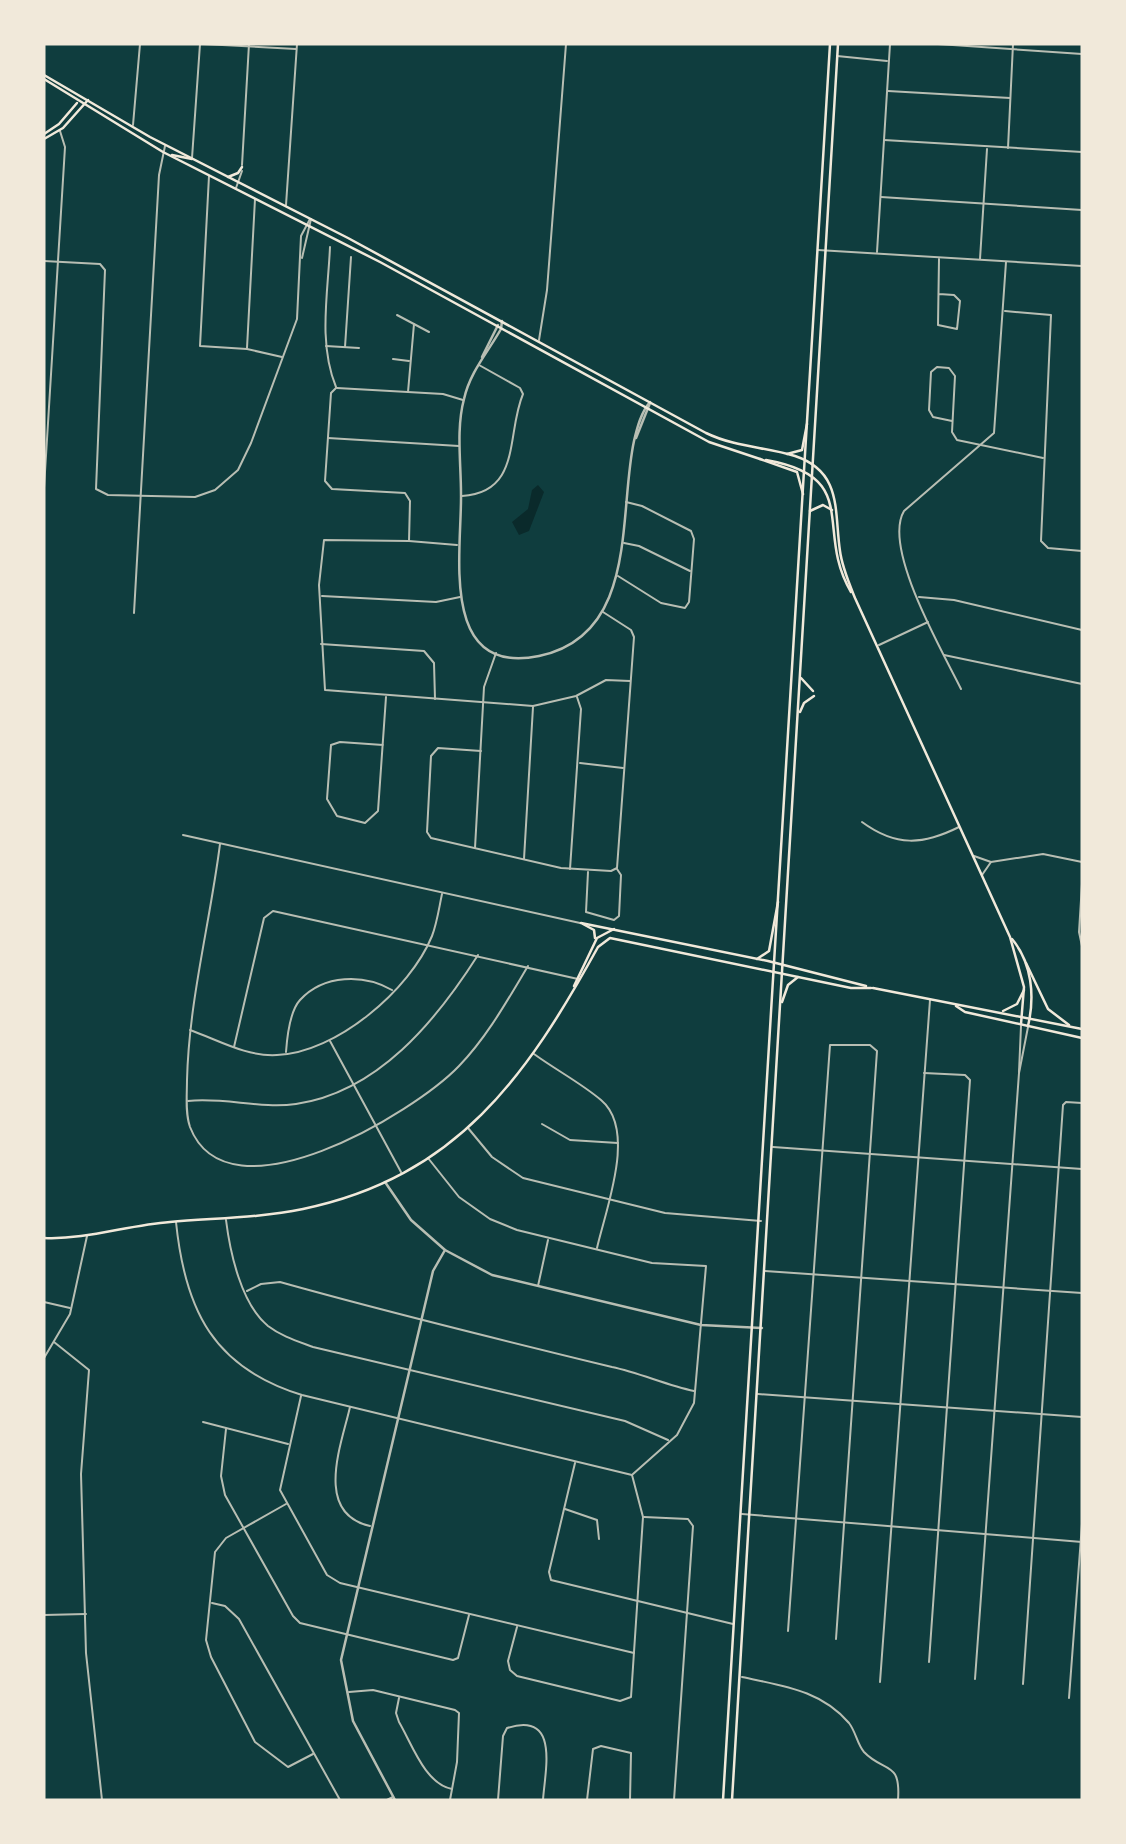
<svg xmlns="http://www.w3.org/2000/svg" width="1126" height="1844" font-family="'Noto Serif',serif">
  <rect width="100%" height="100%" fill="#0f3d3e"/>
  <path fill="#0a2a2b" d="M538,485L544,492L529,531L519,535L512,522L528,509L532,490Z"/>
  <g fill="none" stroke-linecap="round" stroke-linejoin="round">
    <g stroke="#b8beb3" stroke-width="2">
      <path d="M203,44L296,49"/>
      <path d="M938,44L1082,54"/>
      <path d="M837,56L887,61"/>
      <path d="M888,91L1010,98"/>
      <path d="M133,125L140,44"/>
      <path d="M884,140L1082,152"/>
      <path d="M1008,148L1013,44"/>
      <path d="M192,158L200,44"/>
      <path d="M242,165L249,44"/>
      <path d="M209,176L200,346L247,349L282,357"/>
      <path d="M236,188L242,171"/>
      <path d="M881,197L1082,210"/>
      <path d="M286,205L297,44"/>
      <path d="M330,247C328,293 318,343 336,387"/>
      <path d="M818,250L1082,266"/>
      <path d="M877,252L890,44"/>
      <path d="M302,258L311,219"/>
      <path d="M980,259L987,149"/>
      <path d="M44,261L100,264L105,270L96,489L108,495L195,497L215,490L238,470L251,443L297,319L301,236L310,219"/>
      <path d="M939,294L954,295L960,301L957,329L938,325L939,259"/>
      <path d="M1005,311L1051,315L1041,541L1048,548L1082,551"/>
      <path d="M397,315L429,332"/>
      <path d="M539,340L547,290L566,44"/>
      <path d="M326,346L359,348"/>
      <path d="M345,347L351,257"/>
      <path d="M247,348L255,199"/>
      <path d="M393,359L409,361"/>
      <path d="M336,388L331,393L325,481L332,489L405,493L410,501L409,541"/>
      <path d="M337,388L443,394L463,400"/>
      <path d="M408,392L414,324"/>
      <path d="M952,421L933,417L929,410L931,372L937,367L949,368L955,376L952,432L957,440L1043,458"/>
      <path d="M328,438L459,446"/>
      <path d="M44,488L65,147L60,131"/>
      <path d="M462,496C522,492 506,434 523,394L520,388L479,365"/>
      <path d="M624,543L639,546L690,571"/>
      <path d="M457,545L409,541L324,540L319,585L325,690L533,706L576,696L606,680L630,681"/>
      <path d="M618,576L661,603L685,608L689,602L694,539L691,531L642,506L626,502"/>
      <path d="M322,596L436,602L460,597"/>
      <path d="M919,597L954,600L1082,630"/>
      <path d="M134,613L159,175L165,146"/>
      <path d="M321,644L424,651L434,663L435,699"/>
      <path d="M879,645L928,622"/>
      <path d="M944,655L1082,684"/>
      <path d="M961,689C943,652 882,548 904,511L994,433L1006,262"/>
      <path d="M383,745L340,742L331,745L327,799L337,816L365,823L378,811L386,697"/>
      <path d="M481,751L438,748L431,756L427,832L431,838L561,868L611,871L617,868L634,637L631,630L603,612"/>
      <path d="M580,763L623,768"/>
      <path d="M862,822C896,847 923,845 959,827"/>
      <path d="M183,835L580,923"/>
      <path d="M220,844C210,923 189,1000 187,1080C187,1095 185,1113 190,1127C228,1225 414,1113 459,1066C487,1037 507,1001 528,966"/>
      <path d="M475,848L484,687L496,653"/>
      <path d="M974,856L991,862L1043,854L1082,862"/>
      <path d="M524,859L533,707"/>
      <path d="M570,869L581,709L577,697"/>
      <path d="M588,872L586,912L614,920L619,916L621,875L617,869"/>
      <path d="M982,875L991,862"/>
      <path d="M1082,884L1079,932L1082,946"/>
      <path d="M190,1030C218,1040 247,1057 277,1055C336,1053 410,990 432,936C437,923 439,908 442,894"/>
      <path d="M330,1041L401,1172"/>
      <path d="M234,1047L264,918L273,911L578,979"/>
      <path d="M286,1052C287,1038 290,1011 300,1000C324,974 364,974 392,990"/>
      <path d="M534,1054C556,1070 581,1083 601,1100C637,1130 606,1208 597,1248"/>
      <path d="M1019,1072L1021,1026"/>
      <path d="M924,1073L965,1075L970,1080L929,1662"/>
      <path d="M188,1101C224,1097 260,1109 296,1104C378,1092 436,1021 478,955"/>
      <path d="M542,1124L570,1140L618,1143"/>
      <path d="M468,1128L492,1157L523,1178L665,1213L761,1221"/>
      <path d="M773,1147L1082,1169"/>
      <path d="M428,1158L459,1197L490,1219L517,1230L652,1263L706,1266L694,1403L677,1435L633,1474"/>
      <path d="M226,1220C230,1252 241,1304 268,1326C281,1336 297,1341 313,1347L625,1421L668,1440"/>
      <path d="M176,1222C185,1311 214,1368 302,1395L632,1475"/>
      <path d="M765,1271L1082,1293"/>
      <path d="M538,1286L548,1240"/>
      <path d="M247,1291L261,1284L280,1282C390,1313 501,1340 612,1367C640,1373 666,1385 694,1391"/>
      <path d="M44,1302L70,1308"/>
      <path d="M54,1342L89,1370L81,1474L86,1653L102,1800"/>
      <path d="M44,1358L70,1314L87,1236"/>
      <path d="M758,1394L1082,1417"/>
      <path d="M301,1396L280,1490L327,1575L340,1583L634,1653"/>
      <path d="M350,1407C342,1443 313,1513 370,1526"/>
      <path d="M203,1422L288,1444"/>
      <path d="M226,1429L221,1476L225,1495L293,1616L300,1623L453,1660L458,1658L469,1615"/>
      <path d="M575,1463L549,1572L551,1580L733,1624"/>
      <path d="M286,1504L226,1538L215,1552L206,1640L211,1657L255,1742L288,1767L313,1754"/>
      <path d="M565,1509L597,1520L599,1539"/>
      <path d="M742,1514L1082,1542"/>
      <path d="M644,1517L688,1519L693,1526L674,1800"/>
      <path d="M212,1603L225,1606L239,1619L340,1800"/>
      <path d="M44,1615L86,1614"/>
      <path d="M517,1627L508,1661L510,1670L517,1676L620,1701L631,1697L643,1517L632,1475"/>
      <path d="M788,1631L830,1045H870L877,1051L836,1639"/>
      <path d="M742,1677C783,1686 821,1690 849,1723C856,1732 857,1744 864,1752C884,1773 901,1760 898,1800"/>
      <path d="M975,1679L1019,1073L1028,1027"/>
      <path d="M880,1682L930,1000"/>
      <path d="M1023,1684L1063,1105L1066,1102L1082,1103"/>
      <path d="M349,1692L373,1690L455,1710L459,1713L457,1762L450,1800"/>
      <path d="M399,1698L396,1713L399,1722C412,1744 425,1784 452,1789"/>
      <path d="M1069,1698L1082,1524"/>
      <path d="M498,1800L503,1736L507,1728C560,1711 545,1770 543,1800"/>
      <path d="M587,1800L593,1749L601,1746L631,1753L630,1800"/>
    </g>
    <g stroke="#b8beb3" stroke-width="2.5">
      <path d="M502,321L501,329C488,352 470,372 464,399C456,429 461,462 461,494C462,551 438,677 539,656C639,635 618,514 634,441C637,428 641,412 650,402"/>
      <path d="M482,357L498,325"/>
      <path d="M636,438L650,403"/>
      <path d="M385,1182L411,1220L445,1250L492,1275L701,1325L762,1328"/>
      <path d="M387,1800L393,1797"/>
      <path d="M395,1800L353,1721L341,1660L433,1271L445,1250"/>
    </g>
    <g stroke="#f1e9da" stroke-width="2.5">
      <path d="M44,75L150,137L348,238L706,433C735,447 765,447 795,456C843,472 834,512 840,551C842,567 849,583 855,598L1010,937L1024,987L1021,1024"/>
      <path d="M44,79L163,152L380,262L709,442L760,459"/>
      <path d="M44,134L59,124L77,103"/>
      <path d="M44,139L63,128L88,100"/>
      <path d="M172,155L192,159"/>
      <path d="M228,177L238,173L242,167"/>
      <path d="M766,460C863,477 814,530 851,592"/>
      <path d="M581,923L768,961L866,986"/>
      <path d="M583,924L594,930L595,938"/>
      <path d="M1012,939C1032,963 1035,996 1028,1026"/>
      <path d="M1026,963L1048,1009L1069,1025"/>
      <path d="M574,986L597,938L614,929"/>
      <path d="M873,988L1082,1029"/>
      <path d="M956,1006L965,1012L1082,1038"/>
      <path d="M1003,1011L1017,1004L1024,990"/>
      <path d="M44,1238C86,1240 128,1225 170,1222C215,1218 259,1218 303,1209C457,1177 527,1076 598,947L610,938L851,988H871"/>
    </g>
    <g stroke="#f1e9da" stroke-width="2.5">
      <path d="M787,454L802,450L807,424"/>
      <path d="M760,459L797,472L803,494"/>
      <path d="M810,511L823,505L832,510"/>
      <path d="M801,678L813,691"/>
      <path d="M800,712L804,703L814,696"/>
      <path d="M757,959L769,951L778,902"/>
      <path d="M782,1002L788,985L798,977"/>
      <path d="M723,1800L830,44"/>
      <path d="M732,1800L838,44"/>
    </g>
  </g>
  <rect width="1126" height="1844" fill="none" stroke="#f1e9da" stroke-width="91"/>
</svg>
